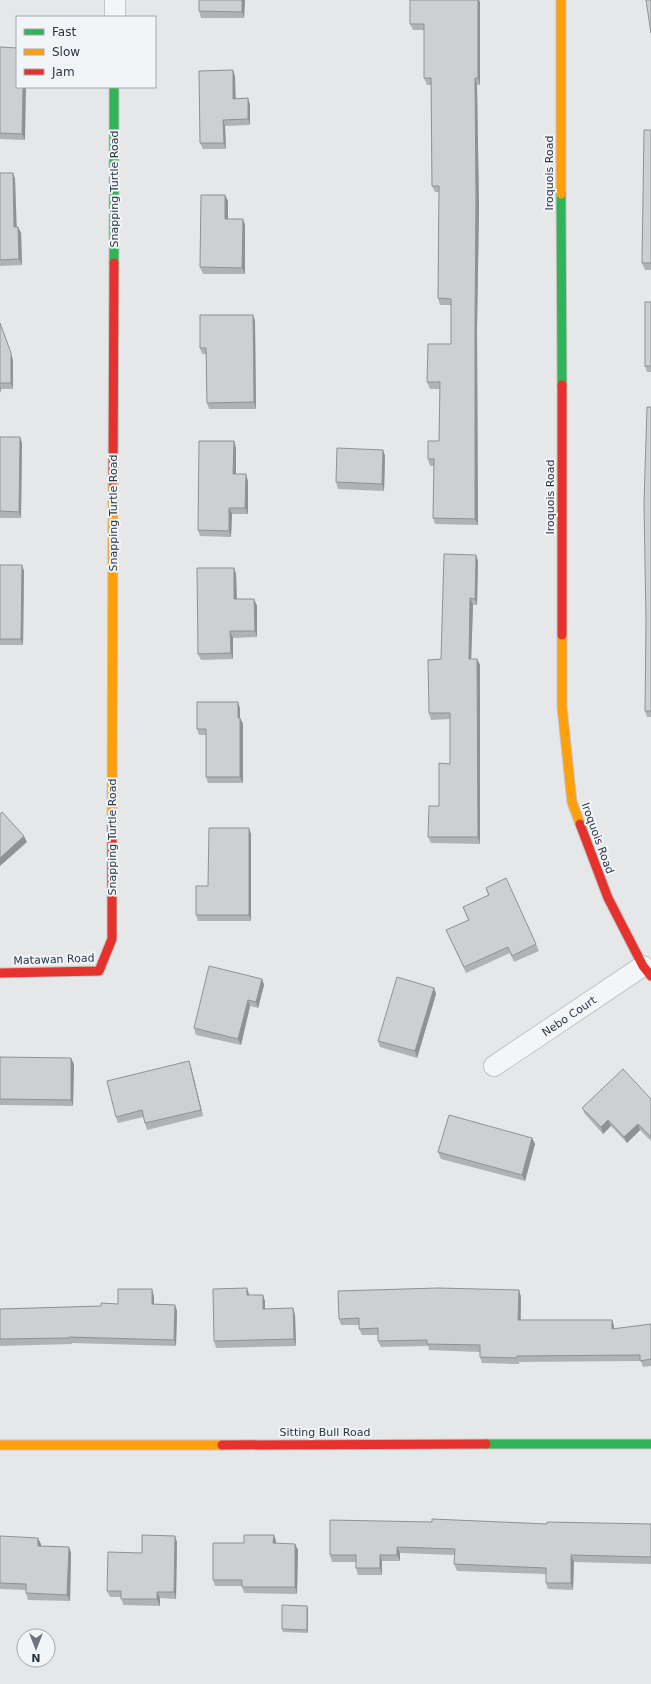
<svg xmlns="http://www.w3.org/2000/svg" width="651" height="1684" font-family="'DejaVu Sans',sans-serif">
  <rect width="100%" height="100%" fill="#e5e7e9"/>
  <g fill="none" stroke-linecap="round" stroke-linejoin="round">
    <g stroke="#c3c5c7" stroke-width="22">
      <g id="street">
        <path d="M115,17V0"/>
        <path d="M494,1066L643,966"/>
      </g>
    </g>
    <g stroke="#c3c5c7" stroke-width="11">
      <g id="fast">
        <path d="M561,194L562,385"/>
        <path d="M114,263V87"/>
        <path d="M486,1444H651"/>
      </g>
    </g>
    <g stroke="#c3c5c7" stroke-width="11">
      <g id="slow">
        <path d="M561,0V194"/>
        <path d="M562,635V707L572,802L580,824"/>
        <path d="M112,827L113,482"/>
        <path d="M0,1445H222"/>
      </g>
    </g>
    <g stroke="#c3c5c7" stroke-width="11">
      <g id="jam">
        <path d="M562,385V635"/>
        <path d="M113,482L114,263"/>
        <path d="M580,824L608,898L643,966L651,976"/>
        <path d="M0,973L99,971L112,939V827"/>
        <path d="M222,1445L486,1444"/>
      </g>
    </g>
    <use href="#street" stroke="#f3f5f6" stroke-width="20"/>
    <use href="#fast" stroke="#30b455" stroke-width="9"/>
    <use href="#slow" stroke="#ff9f0a" stroke-width="9"/>
    <use href="#jam" stroke="#e5322d" stroke-width="9"/>
  </g>
  <g fill="#b0b2b4">
    <path d="M245,0L244,18H201L199,11Z"/>
    <path d="M480,2V85H477L479,207L477,331L478,525L435,524L433,518L434,466H430L428,459L439,441L440,389H430L427,382L451,344V305H440L438,298L439,192H435L432,186L431,85H427L424,78V30H413L410,24Z"/>
    <path d="M0,47L25,140L0,139Z"/>
    <path d="M235,76V99L248,98L250,105V125L225,126L226,149H203L200,143Z"/>
    <path d="M651,130V270H645L642,263Z"/>
    <path d="M0,173H13L15,179L16,227H18L21,233L22,265L0,266Z"/>
    <path d="M225,195L228,201V219H243L245,225V274H203L200,267Z"/>
    <path d="M651,302V372H647L645,366Z"/>
    <path d="M253,315L255,321L256,409H209L207,403L206,354H202L200,348Z"/>
    <path d="M0,323L13,360V389H1L0,393Z"/>
    <path d="M651,407V717H647L645,711L646,622Z"/>
    <path d="M0,437L22,443L21,518H0Z"/>
    <path d="M234,441L236,448V474L248,481V514H232L231,537L200,536L198,530Z"/>
    <path d="M383,450L385,456L384,491L338,489L336,482Z"/>
    <path d="M476,555L478,561L477,605H473L471,659H477L480,665V844L431,843L428,837L439,806L450,764V719L431,720L429,713L441,659Z"/>
    <path d="M0,565L24,571L23,645H0Z"/>
    <path d="M234,568L236,574L237,599H254L257,606V637L233,638V659L201,660L198,654Z"/>
    <path d="M240,708V718L243,724V783H208L206,777V735H199L197,729Z"/>
    <path d="M251,834V921H198L196,915L208,886Z"/>
    <path d="M486,888L536,944L539,951L514,962L510,953L466,973L446,930L468,920L463,907L488,895Z"/>
    <path d="M262,979L264,985L258,1008L250,1006L241,1045L196,1035L194,1028Z"/>
    <path d="M434,988L436,994L417,1058L380,1047L378,1041Z"/>
    <path d="M0,1057L74,1064L73,1106L0,1105Z"/>
    <path d="M189,1061L191,1067L203,1116L147,1130L143,1117L118,1123L116,1117Z"/>
    <path d="M651,1099V1141L640,1130L627,1143L611,1126L603,1134L585,1114L582,1108Z"/>
    <path d="M532,1138L535,1144L525,1181L441,1159L438,1152Z"/>
    <path d="M247,1288L249,1295L265,1301V1309L293,1308L295,1315L296,1346L216,1348L214,1341Z"/>
    <path d="M519,1290L521,1297V1320H612L614,1326V1329L651,1324V1366L643,1367L641,1361L519,1362V1364L482,1363L480,1357V1352L429,1350L428,1346L381,1347L378,1341V1335H362L359,1329V1325H341L339,1319Z"/>
    <path d="M154,1296V1304L175,1305L177,1311L176,1346L72,1343V1344L0,1346V1309L101,1306L118,1304Z"/>
    <path d="M547,1524H651V1564L574,1562L573,1590L548,1589L546,1583V1574L457,1571L454,1564L455,1555L400,1553V1561H382V1575H358L356,1568V1562H332L330,1555Z"/>
    <path d="M0,1536L41,1544V1546L69,1547L71,1553L70,1601L28,1600L26,1593V1590L0,1589Z"/>
    <path d="M276,1541V1544H295L298,1550L297,1594L244,1593L242,1586H215L213,1580L244,1543Z"/>
    <path d="M177,1542L176,1599L160,1598V1606L123,1605L121,1597H110L107,1591L142,1553Z"/>
    <path d="M307,1606L308,1609V1633L283,1632L282,1629Z"/>
  </g>
  <g fill="#909192">
    <path d="M242,0H245L244,18L242,12Z"/>
    <path d="M478,0H479L480,2V85L478,78Z"/>
    <path d="M233,70L235,76L236,105L233,99Z"/>
    <path d="M475,78L477,85L479,207L477,331L478,525L475,519Z"/>
    <path d="M23,87H26L25,140L22,134Z"/>
    <path d="M248,98L250,105V125L248,119Z"/>
    <path d="M223,120L225,126L226,149L224,143Z"/>
    <path d="M13,173L15,179L17,234L14,227Z"/>
    <path d="M225,195L228,201V225L225,219Z"/>
    <path d="M243,219L245,225V274L242,268Z"/>
    <path d="M18,227L21,233L22,265L19,259Z"/>
    <path d="M253,315L255,321L256,409L254,402Z"/>
    <path d="M0,323L13,360V389L11,383Z"/>
    <path d="M0,385L1,389L0,393Z"/>
    <path d="M20,437L22,443L21,518L19,512Z"/>
    <path d="M234,441L236,448V481L233,474Z"/>
    <path d="M383,450L385,456L384,491L382,484Z"/>
    <path d="M246,474L248,481V514L245,508Z"/>
    <path d="M229,508L232,514L231,537L229,531Z"/>
    <path d="M476,555L478,561L477,605L475,599Z"/>
    <path d="M22,565L24,571L23,645L21,639Z"/>
    <path d="M234,568L236,574L237,606L234,599Z"/>
    <path d="M470,598L473,605L471,665L469,659Z"/>
    <path d="M254,599L257,606V637L255,631Z"/>
    <path d="M230,631L233,638V659L231,653Z"/>
    <path d="M477,659L480,665V844L478,837Z"/>
    <path d="M238,702L240,708V724L238,718Z"/>
    <path d="M240,718L243,724V783L240,777Z"/>
    <path d="M249,828L251,834V921L249,915Z"/>
    <path d="M24,836L27,842L0,866V858Z"/>
    <path d="M262,979L264,985L258,1008L256,1002Z"/>
    <path d="M434,988L436,994L417,1058L415,1051Z"/>
    <path d="M248,1000L250,1006L241,1045L238,1039Z"/>
    <path d="M71,1058L74,1064L73,1106L71,1100Z"/>
    <path d="M189,1061L191,1067L203,1116L201,1110Z"/>
    <path d="M608,1120L611,1126L603,1134L601,1127Z"/>
    <path d="M638,1124L640,1130L627,1143L624,1137Z"/>
    <path d="M532,1138L535,1144L525,1181L522,1175Z"/>
    <path d="M247,1288L249,1294V1301L247,1295Z"/>
    <path d="M152,1289L154,1296V1310L152,1304Z"/>
    <path d="M519,1290L521,1297L520,1327L518,1320Z"/>
    <path d="M263,1295L265,1301V1315L263,1309Z"/>
    <path d="M175,1305L177,1311L176,1346L174,1340Z"/>
    <path d="M293,1308L295,1315L296,1346L294,1339Z"/>
    <path d="M612,1320L614,1326V1335L612,1329Z"/>
    <path d="M274,1535L276,1541V1550L273,1543Z"/>
    <path d="M175,1536L177,1542L176,1599L174,1592Z"/>
    <path d="M38,1538L41,1544L40,1552L38,1546Z"/>
    <path d="M295,1544L298,1550L297,1594L295,1587Z"/>
    <path d="M69,1547L71,1553L70,1601L67,1595Z"/>
    <path d="M397,1547L400,1553V1561L397,1555Z"/>
    <path d="M380,1555L382,1561V1575L380,1568Z"/>
    <path d="M571,1555L574,1562L573,1590L571,1583Z"/>
    <path d="M157,1592L160,1598V1606L157,1599Z"/>
    <path d="M307,1606L308,1609V1633L307,1630Z"/>
  </g>
  <g fill="#cdcfd1" stroke="#909192">
    <path d="M199,0H242V12L199,11Z"/>
    <path d="M410,0H478V78H475L476,201L475,324V519L433,518L434,459H428V441H439L440,382H427L428,344H451V299L438,298L439,186H432L431,78H424V24H410Z"/>
    <path d="M646,0H651V33Z"/>
    <path d="M0,47L17,48V87H23L22,134L0,133Z"/>
    <path d="M233,70V99L248,98V119L223,120L224,143H200L199,71Z"/>
    <path d="M644,130H651V263H642Z"/>
    <path d="M0,173H13L14,227H18L19,259L0,260Z"/>
    <path d="M201,195H225V219H243L242,268L200,267Z"/>
    <rect x="645" y="302" width="6" height="64"/>
    <path d="M200,315H253L254,402L207,403L206,348H200Z"/>
    <path d="M0,323L11,353V383H0Z"/>
    <path d="M647,407H651V711H645L646,622L644,503Z"/>
    <path d="M0,437H20L19,512L0,511Z"/>
    <path d="M199,441H234L233,474H246L245,508H229V531L198,530Z"/>
    <path d="M337,448L383,450L382,484L336,482Z"/>
    <path d="M444,554L476,555L475,599L470,598L469,659H477L478,837H428L429,806H439V763L450,764V713H429L428,660L441,659Z"/>
    <path d="M0,565H22L21,639H0Z"/>
    <path d="M197,568H234V599H254L255,631H230L231,653L198,654Z"/>
    <path d="M197,702H238V718H240V777H206V729H197Z"/>
    <path d="M2,812L24,836L0,858V814Z"/>
    <path d="M209,828H249V915H196V886H208Z"/>
    <path d="M506,878L536,944L512,956L508,947L464,967L446,930L469,920L463,907L489,895L486,888Z"/>
    <path d="M209,966L262,979L256,1002L248,1000L238,1039L194,1028Z"/>
    <path d="M397,977L434,988L415,1051L378,1041Z"/>
    <path d="M0,1057L71,1058V1100L0,1099Z"/>
    <path d="M189,1061L201,1110L145,1123L142,1110L116,1117L107,1081Z"/>
    <path d="M623,1069L651,1099V1137L638,1124L624,1137L608,1120L601,1127L582,1108Z"/>
    <path d="M449,1115L532,1138L522,1175L438,1152Z"/>
    <path d="M247,1288V1295H263V1309L293,1308L294,1339L214,1341L213,1289Z"/>
    <path d="M438,1288L519,1290L518,1320H612V1329L651,1324V1359L640,1361V1355L517,1356V1358L480,1357V1345L427,1344V1340L378,1341V1328L359,1329V1318L339,1319L338,1291Z"/>
    <path d="M118,1289H152V1304L175,1305L174,1340L69,1337V1338L0,1339V1309L101,1306V1303L118,1304Z"/>
    <path d="M432,1519L547,1524V1522L651,1524V1557L571,1555V1583H546V1568L454,1564L455,1549L397,1547V1555H380V1568H356V1555H330V1520L432,1522Z"/>
    <path d="M142,1535L175,1536L174,1592H157V1599H121V1591H107L108,1552L142,1553Z"/>
    <path d="M244,1535H274L273,1543L295,1544V1587H242V1580H213V1543H244Z"/>
    <path d="M0,1536L38,1538V1546L69,1547L67,1595L26,1593V1584L0,1583Z"/>
    <path d="M282,1605L307,1606V1630L282,1629Z"/>
  </g>
  <g text-anchor="middle" stroke-width="4" stroke-linejoin="round" paint-order="stroke">
    <g font-size="11" fill="#2a3543" stroke="#f2f5f8">
      <text transform="translate(549 173) rotate(-90)" y="4">Iroquois Road</text>
      <text transform="translate(114 189) rotate(-90)" y="4">Snapping Turtle Road</text>
      <text transform="translate(550 497) rotate(-90)" y="4">Iroquois Road</text>
      <text transform="translate(113 513) rotate(-90)" y="4">Snapping Turtle Road</text>
      <text transform="translate(112 837) rotate(-90)" y="4">Snapping Turtle Road</text>
      <text transform="translate(598 838) rotate(70)" y="4">Iroquois Road</text>
      <text transform="translate(54 959) rotate(-2)" y="4">Matawan Road</text>
      <text transform="translate(569 1016) rotate(-34)" y="4">Nebo Court</text>
      <text x="325" y="1436">Sitting Bull Road</text>
    </g>
  </g>
  <rect x="16" y="16" width="140" height="72" fill="#f2f5f8" stroke="#a2a8b0"/>
  <rect x="24" y="29" width="20" height="6" fill="#30b455" stroke="#a2a8b0"/>
  <text x="52" y="36" font-size="12" fill="#2a3543">Fast</text>
  <rect x="24" y="49" width="20" height="6" fill="#ff9f0a" stroke="#a2a8b0"/>
  <text x="52" y="56" font-size="12" fill="#2a3543">Slow</text>
  <rect x="24" y="69" width="20" height="6" fill="#e5322d" stroke="#a2a8b0"/>
  <text x="52" y="76" font-size="12" fill="#2a3543">Jam</text>
  <g transform="translate(36 1648) rotate(180)"><circle r="19" fill="#f2f5f8" stroke="#a2a8b0"/>
  <path d="M0-3L7 15L0 10L-7 15Z" fill="#6b737d"/>
  <text y="-6" font-size="11" font-weight="bold" text-anchor="middle" fill="#2a3543">N</text>
  </g>
</svg>
